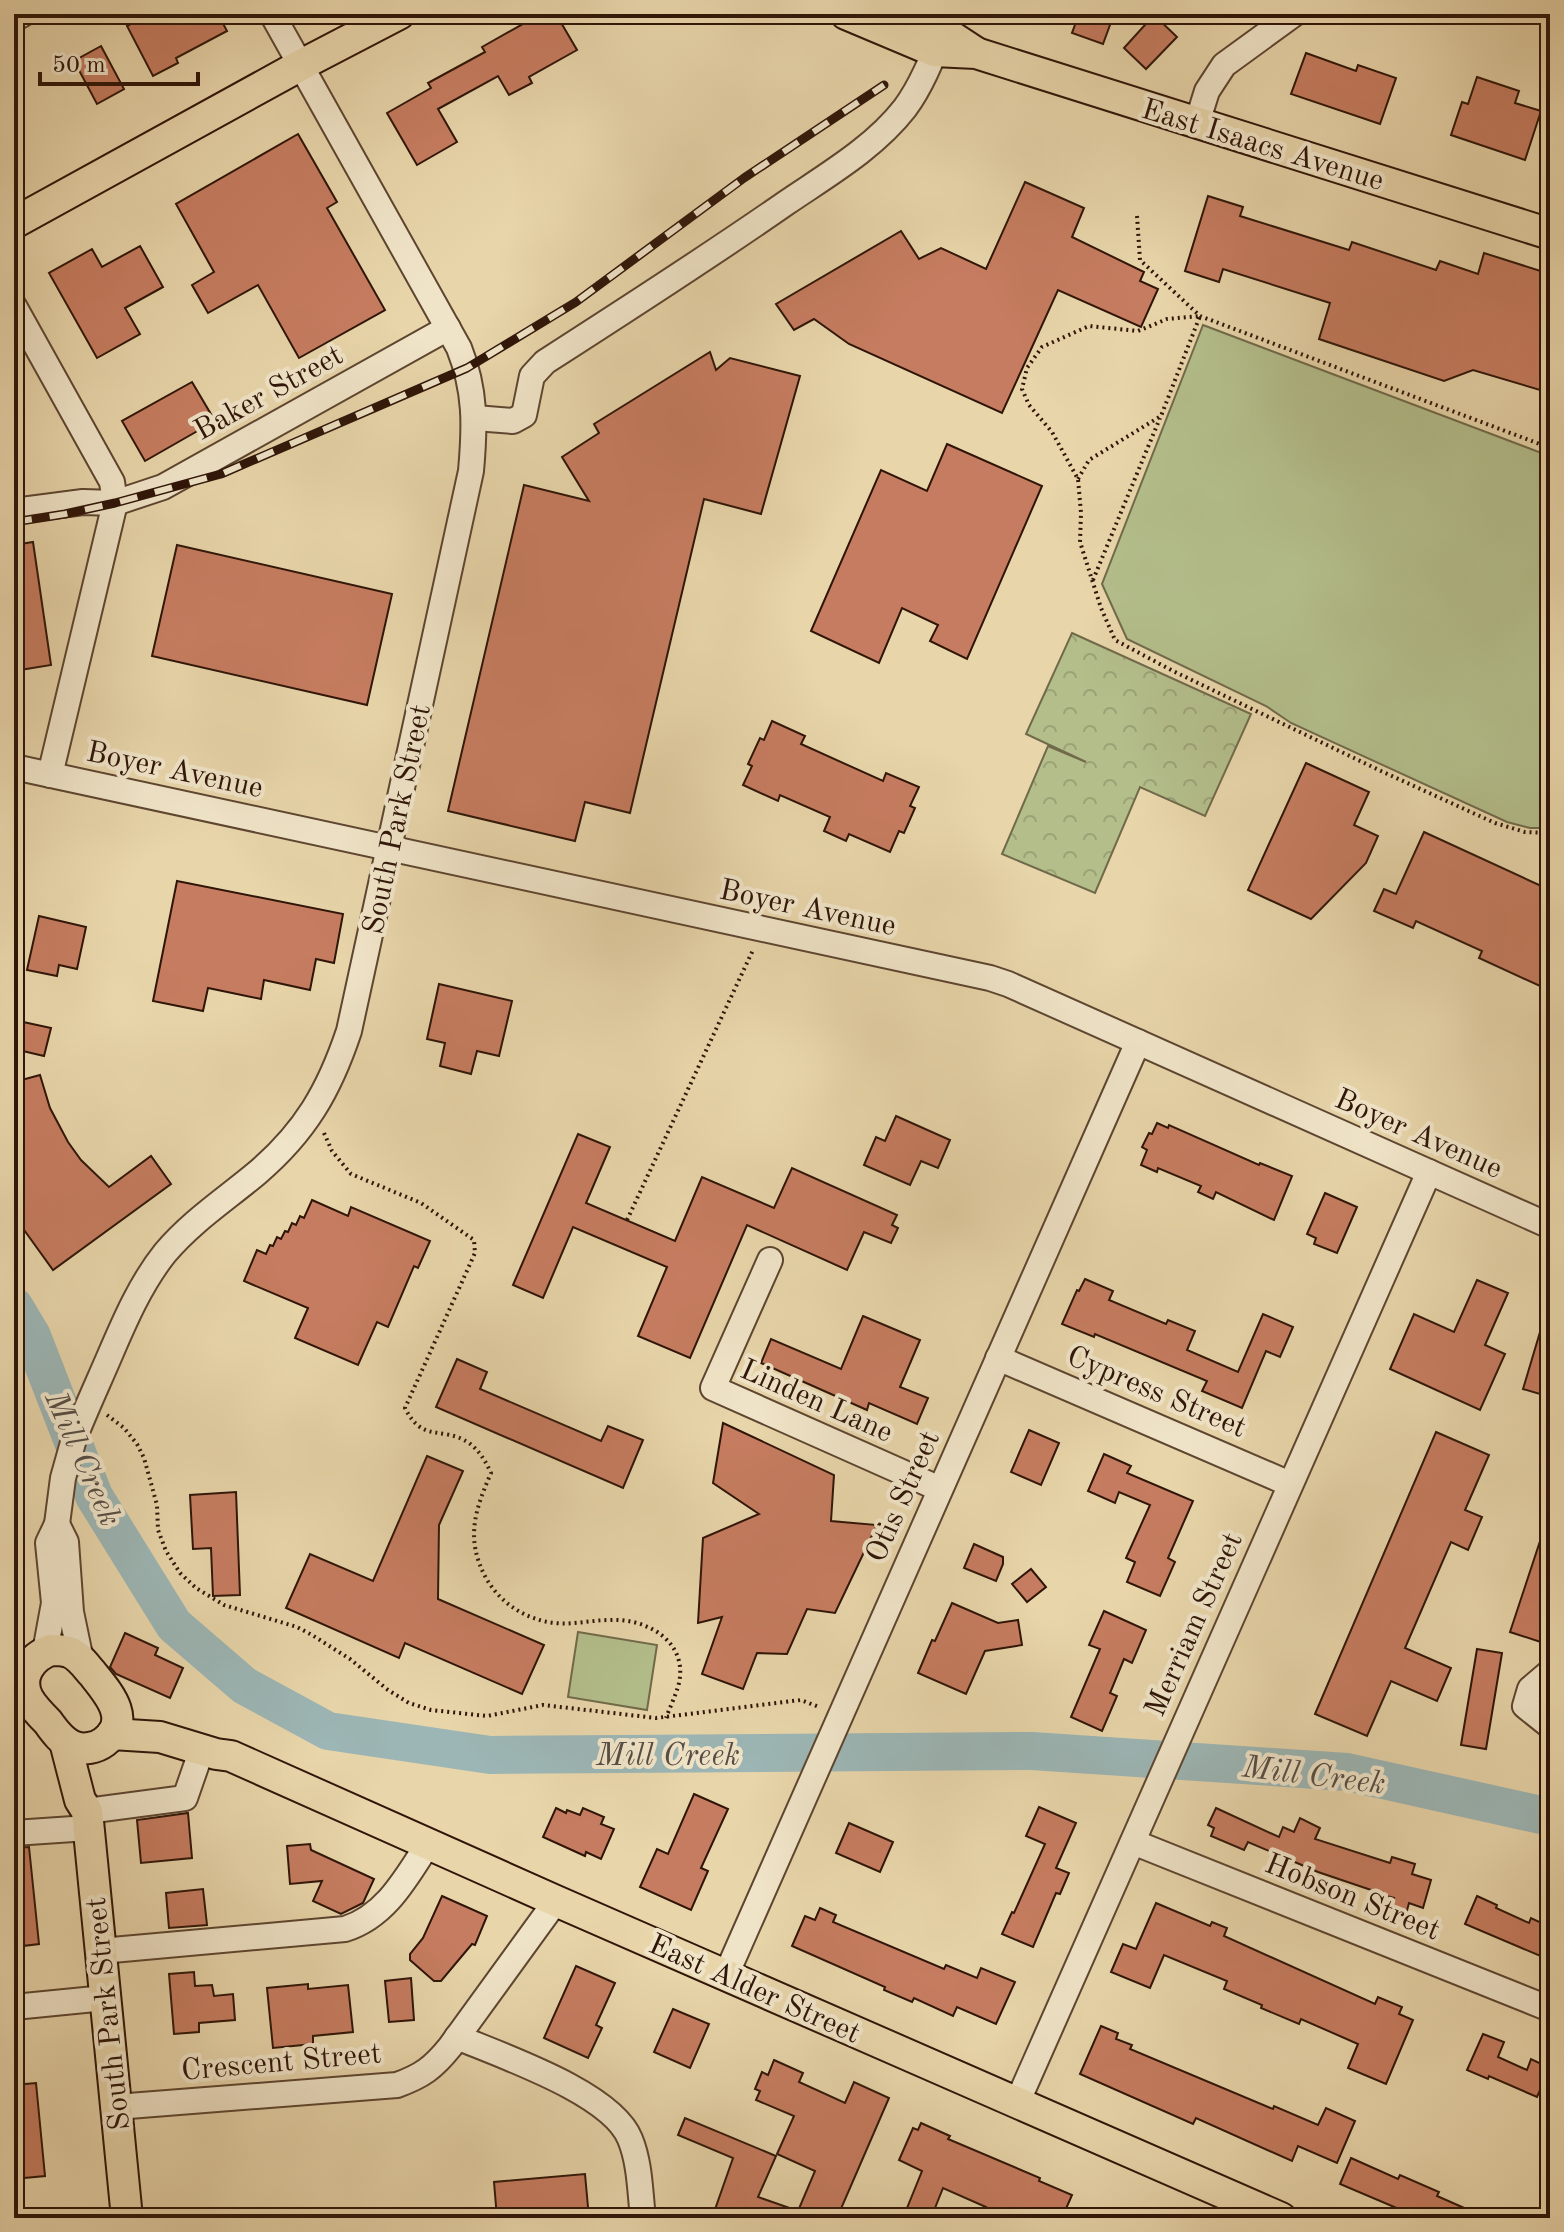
<svg xmlns="http://www.w3.org/2000/svg" width="1564" height="2232" font-family="'Old Standard TT',serif">
  <defs>
    <pattern id="park-crowns" width="20" height="18" patternUnits="userSpaceOnUse" patternTransform="scale(2)"><rect width="20" height="18" fill="#b3be8b"/><path d="M2 6a3 3 0 1 1 6 0M12 15a3 3 0 1 1 6 0" fill="none" stroke="#9aa276"/></pattern>
  </defs>
  <rect width="100%" height="100%" fill="#e8d5aa"/>
  <filter id="stains"><feTurbulence type="fractalNoise" baseFrequency=".0025" numOctaves="4"/><feColorMatrix values="0 0 0 0 .2 0 0 0 0 .09 0 0 0 0 .02 0 0 0 .5 -.17"/></filter>
  <radialGradient id="worn" r=".72"><stop offset=".6" stop-color="#630" stop-opacity="0"/><stop offset="1" stop-color="#630" stop-opacity=".3"/></radialGradient>
  <g fill="#b3be8b" stroke="#716a4a" stroke-width="2">
    <path d="M1203,325L1544,454L1550,453V828H1530L1507,822L1291,723L1266,706L1127,639L1102,584Z"/>
    <path d="M578,1632L657,1645L647,1710L568,1697Z"/>
  </g>
  <path fill="url(#park-crowns)" stroke="#716a4a" stroke-width="2" d="M1072,633L1251,714L1205,816L1140,787L1095,893L1002,854L1048,746L1086,762L1026,734Z"/>
  <g fill="none" stroke-linecap="round" stroke-linejoin="round">
    <path stroke="#9cb6b5" stroke-width="38" d="M14,1306L32,1336L94,1496L174,1625L245,1686L328,1731L490,1755L1032,1751L1347,1772L1550,1817"/>
  </g>
  <g fill="#c67c60" stroke="#2f1508" stroke-width="2">
    <path d="M149,14H218L227,31L176,58L178,63L153,76L127,26Z"/>
    <path d="M524,14H556L577,50L529,77L532,83L509,95L498,76L438,109L457,142L417,165L387,113L431,88L428,83L485,52L482,47L528,21Z"/>
    <path d="M1079,14H1114L1103,44L1072,33Z"/>
    <path d="M1154,15L1177,37L1146,69L1124,48Z"/>
    <path d="M101,46L124,89L97,104L74,61Z"/>
    <path d="M1306,53L1356,71L1358,65L1396,78L1380,124L1291,94Z"/>
    <path d="M1477,77L1519,91L1515,103L1541,111L1525,160L1451,135L1462,102L1468,104Z"/>
    <path d="M298,134L337,202L327,208L385,310L299,358L258,285L208,313L192,285L214,272L176,204Z"/>
    <path d="M1025,182L1084,208L1072,237L1144,272L1140,281L1158,289L1141,327L1058,290L1002,413L849,344L814,319L794,330L776,304L901,231L919,259L941,248L986,269Z"/>
    <path d="M1208,196L1243,207L1240,216L1349,250L1352,242L1436,270L1440,261L1478,274L1484,253L1550,274V393L1473,370L1444,381L1319,339L1330,303L1223,269L1219,282L1185,271Z"/>
    <path d="M140,246L163,287L125,308L140,334L97,358L49,273L92,249L102,267Z"/>
    <path d="M710,352L716,370L730,358L800,376L761,514L704,499L630,813L585,802L575,841L448,811L524,485L589,501L562,457L599,433L594,424Z"/>
    <path d="M192,382L215,421L145,461L122,421Z"/>
    <path d="M947,444L1042,486L967,659L930,641L938,625L902,608L879,663L811,631L881,470L927,491Z"/>
    <path d="M33,542L51,665L14,671V545Z"/>
    <path d="M177,545L392,594L367,705L152,656Z"/>
    <path d="M772,721L805,736L801,744L883,781L886,773L919,787L910,806L915,808L904,833L899,831L890,852L849,834L846,841L824,831L830,817L780,795L778,801L743,785L752,766L748,764L760,738L764,740Z"/>
    <path d="M1306,763L1369,792L1354,825L1378,836L1366,863L1311,919L1248,890Z"/>
    <path d="M1424,832L1550,890V964L1540,986L1479,958L1482,951L1416,921L1413,928L1374,911L1384,889L1396,894Z"/>
    <path d="M177,881L343,914L334,963L316,959L310,990L264,980L261,999L208,988L203,1011L153,1001Z"/>
    <path d="M39,916L86,927L77,969L59,965L57,976L27,970Z"/>
    <path d="M439,984L512,1001L499,1056L477,1051L471,1074L440,1066L445,1043L427,1039Z"/>
    <path d="M14,1020L51,1028L44,1056L14,1049Z"/>
    <path d="M40,1075L50,1108L68,1142L81,1160L109,1187L151,1156L171,1184L53,1270L14,1216V1082Z"/>
    <path d="M896,1116L950,1140L938,1168L921,1161L910,1185L864,1165L876,1137L885,1141Z"/>
    <path d="M1157,1123L1168,1128L1169,1125L1259,1165L1260,1163L1292,1176L1274,1220L1216,1192L1213,1199L1198,1192L1201,1186L1158,1168L1157,1172L1141,1165L1147,1150L1142,1147L1149,1133L1152,1134Z"/>
    <path d="M578,1134L610,1147L586,1203L675,1241L702,1177L774,1208L792,1168L897,1215L892,1225L898,1228L891,1243L864,1232L847,1270L747,1225L690,1358L638,1336L667,1267L573,1227L543,1298L513,1285Z"/>
    <path d="M1325,1193L1357,1207L1337,1253L1314,1244L1316,1238L1307,1234Z"/>
    <path d="M312,1200L348,1216L351,1207L430,1241L418,1268L414,1266L388,1327L377,1322L358,1365L295,1338L308,1308L244,1281L257,1250L266,1254L270,1245L273,1246L277,1237L281,1239L285,1231L288,1232L292,1223L296,1225L300,1216L304,1218Z"/>
    <path d="M1085,1279L1113,1291L1109,1300L1166,1324L1168,1320L1195,1331L1187,1350L1238,1372L1263,1314L1293,1327L1280,1357L1266,1351L1242,1408L1202,1391L1207,1381L1095,1334L1094,1337L1062,1324L1077,1290L1079,1291Z"/>
    <path d="M1477,1280L1508,1293L1485,1345L1505,1354L1480,1410L1390,1369L1414,1314L1454,1332Z"/>
    <path d="M1546,1312L1550,1313V1397L1523,1389Z"/>
    <path d="M863,1316L920,1340L900,1387L928,1398L917,1424L869,1403L867,1410L761,1363L771,1339L841,1369Z"/>
    <path d="M457,1359L487,1372L480,1389L601,1441L608,1426L643,1440L623,1488L436,1407Z"/>
    <path d="M723,1423L834,1475L831,1521L877,1525L835,1613L807,1609L787,1654L757,1653L743,1689L702,1674L722,1617L698,1623L703,1538L759,1514L713,1483Z"/>
    <path d="M1029,1430L1059,1443L1041,1485L1011,1472Z"/>
    <path d="M1436,1432L1489,1455L1465,1510L1482,1517L1468,1550L1451,1542L1405,1648L1451,1668L1437,1701L1391,1681L1367,1736L1315,1714Z"/>
    <path d="M1104,1454L1131,1466L1127,1473L1193,1501L1168,1558L1175,1562L1160,1596L1127,1582L1135,1562L1126,1558L1150,1505L1119,1492L1115,1503L1088,1491Z"/>
    <path d="M427,1456L463,1471L439,1525L438,1599L544,1645L522,1694L405,1643L399,1658L286,1608L310,1554L373,1581Z"/>
    <path d="M236,1492L240,1595L213,1596L211,1548L193,1549L190,1495Z"/>
    <path d="M1547,1520H1550V1645L1510,1632Z"/>
    <path d="M974,1544L1003,1557V1564L996,1581L964,1568Z"/>
    <path d="M1031,1569L1046,1587L1027,1602L1012,1584Z"/>
    <path d="M952,1603L998,1623L1018,1620L1022,1645L985,1651L966,1694L918,1673L932,1640L935,1641Z"/>
    <path d="M1104,1611L1146,1630L1132,1663L1124,1659L1110,1693L1117,1696L1102,1731L1071,1717L1100,1649L1089,1645Z"/>
    <path d="M125,1633L158,1648L155,1655L183,1668L170,1698L116,1674L110,1667Z"/>
    <path d="M1477,1649L1502,1653L1486,1749L1461,1745Z"/>
    <path d="M694,1794L728,1809L701,1868L708,1871L691,1910L640,1887L657,1849L668,1854Z"/>
    <path d="M1039,1807L1076,1823L1056,1868L1069,1873L1060,1894L1056,1893L1033,1947L1002,1934L1012,1912L1014,1913L1045,1844L1026,1836Z"/>
    <path d="M556,1808L566,1813L567,1810L580,1815L583,1808L604,1817L601,1824L614,1829L601,1859L586,1852L585,1856L543,1837Z"/>
    <path d="M1216,1808L1279,1837L1283,1827L1294,1832L1300,1818L1320,1828L1315,1839L1390,1863L1392,1857L1415,1864L1412,1874L1431,1880L1423,1908L1409,1903L1406,1914L1391,1909L1394,1898L1380,1894V1893L1318,1872L1248,1842L1244,1850L1211,1836L1214,1828L1208,1825Z"/>
    <path d="M188,1813L192,1858L141,1863L137,1820Z"/>
    <path d="M849,1823L893,1842L880,1872L836,1853Z"/>
    <path d="M310,1844L311,1850L374,1879L363,1903L341,1914L313,1901L322,1881L290,1884L287,1846Z"/>
    <path d="M29,1847L39,1944L14,1947V1848Z"/>
    <path d="M203,1889L207,1925L169,1928L166,1893Z"/>
    <path d="M442,1896L487,1916L475,1945L472,1944L441,1981H434L410,1960V1954L423,1938Z"/>
    <path d="M1477,1896L1497,1905L1496,1908L1529,1923L1531,1918L1550,1927V1960L1465,1924Z"/>
    <path d="M1156,1903L1210,1926L1212,1922L1227,1928L1224,1936L1375,2004L1378,1997L1402,2007L1399,2014L1413,2020L1386,2084L1348,2068L1358,2044L1301,2019L1299,2024L1261,2008L1262,2005L1224,1989L1227,1981L1164,1955L1150,1988L1111,1972L1123,1944L1136,1949Z"/>
    <path d="M820,1908L836,1915L833,1922L944,1969L946,1965L977,1978L981,1968L1015,1982L996,2024L957,2007L953,2016L914,1998L912,2002L884,1990L885,1987L792,1946L805,1916L815,1920Z"/>
    <path d="M576,1966L615,1983L596,2025L602,2028L588,2058L544,2038Z"/>
    <path d="M194,1972L195,1986L212,1985L214,1996L233,1994L235,2020L199,2023V2032L174,2034L169,1974Z"/>
    <path d="M411,1978L414,2020L389,2022L385,1981Z"/>
    <path d="M308,1984V1989L348,1985L353,2032L313,2036V2044L273,2048L267,1988Z"/>
    <path d="M673,2009L709,2024L690,2068L654,2052Z"/>
    <path d="M1101,2026L1118,2033L1116,2039L1132,2045L1130,2049L1273,2109L1274,2106L1318,2125L1326,2108L1355,2121L1337,2163L1298,2146L1292,2161L1196,2118L1193,2124L1080,2074Z"/>
    <path d="M1483,2034L1504,2042L1498,2057L1527,2070L1531,2059L1550,2068L1537,2097L1489,2076L1488,2079L1467,2070Z"/>
    <path d="M774,2060L803,2073L799,2082L845,2103L854,2082L889,2098L837,2218H712L733,2158L678,2135L685,2118L776,2156L758,2197L798,2211L815,2171L777,2154L794,2116L756,2100L760,2091L755,2089L762,2072L768,2075Z"/>
    <path d="M36,2083L45,2176L14,2179V2085Z"/>
    <path d="M921,2123L950,2136L948,2139L1040,2178L1039,2181L1072,2195L1062,2218H1001L984,2211L986,2207L943,2188L931,2218H903L922,2171L899,2160L913,2128L918,2130Z"/>
    <path d="M1351,2158L1398,2179L1400,2175L1439,2192L1437,2196L1487,2218H1420L1340,2184Z"/>
    <path d="M585,2174L589,2218H497L494,2182Z"/>
  </g>
  <g fill="none" stroke-linecap="round" stroke-linejoin="round">
    <g stroke="#5d4530" stroke-width="28">
      <g id="minor">
        <path d="M14,19L23,14"/>
        <path d="M1197,123L1207,91L1224,65L1294,14"/>
        <path d="M14,306L112,482L115,503L50,775"/>
        <path d="M475,418L513,421L524,415L532,376L545,362C626,310 707,258 786,203C827,175 874,148 905,108C925,81 937,45 950,14"/>
        <path d="M14,511L83,502L115,503L163,487L448,328"/>
        <path d="M14,767L990,978L1008,984L1550,1226"/>
        <path d="M770,1260L713,1388L940,1489"/>
        <path d="M998,1358L1290,1484"/>
        <path d="M57,1524L66,1542L71,1612L81,1660"/>
        <path d="M45,1652L54,1603L48,1543L57,1524L63,1478L74,1439C85,1411 98,1383 110,1355C125,1320 141,1283 165,1253C192,1221 226,1199 257,1173C305,1132 329,1091 349,1031L471,471C475,426 476,391 459,348L272,14"/>
        <path d="M1550,1672L1530,1689L1525,1706L1550,1726"/>
        <path d="M87,1811L185,1798L202,1749"/>
        <path d="M14,1833L88,1828"/>
        <path d="M1133,1842L1550,2009"/>
        <path d="M101,1951L345,1929C386,1916 406,1878 428,1844"/>
        <path d="M726,1975L1138,1042"/>
        <path d="M14,2007L105,1998"/>
        <path d="M457,2037C502,2056 612,2093 630,2139C640,2163 640,2192 643,2218"/>
        <path d="M1017,2103L1429,1172"/>
        <path d="M116,2107L397,2085C422,2076 433,2068 450,2047L556,1901"/>
      </g>
    </g>
    <g stroke="#2f1508" stroke-width="34">
      <g id="major">
        <path d="M846,14L934,51L976,53L1550,234"/>
        <path d="M904,14L943,31L975,52"/>
        <path d="M14,223L301,65L399,14"/>
        <path d="M51,1650C58,1650 63,1650 69,1652C79,1656 85,1665 92,1673C108,1693 133,1720 104,1742C96,1748 84,1750 75,1747C63,1743 55,1732 48,1722C41,1715 33,1707 28,1698C17,1677 31,1657 51,1650Z"/>
        <path d="M112,1734L160,1737L216,1754L231,1756L556,1901L1281,2218"/>
        <path d="M65,1742L80,1800L87,1811L127,2218"/>
      </g>
    </g>
    <g stroke="#2f1508" stroke-width="4" stroke-dasharray="2 4" stroke-linecap="butt">
      <path d="M1137,216L1140,260L1200,316L1545,446H1550"/>
      <path d="M1545,446L1550,435"/>
      <path d="M1078,479L1089,460L1161,416L1200,316L1167,319L1138,331L1089,326L1042,347L1027,368L1022,389L1029,405L1052,432L1078,479L1081,513L1080,542L1101,608L1115,640L1173,671L1381,771L1495,823L1525,832L1550,833"/>
      <path d="M1093,580L1160,418"/>
      <path d="M324,1133L332,1151L351,1174L421,1203L474,1240L475,1253L405,1408C423,1444 442,1425 469,1443C479,1450 486,1462 491,1473C475,1510 465,1539 486,1578C500,1603 526,1620 555,1623C574,1625 591,1620 610,1620C646,1618 688,1641 679,1683C676,1695 670,1707 666,1718"/>
      <path d="M627,1220L753,950"/>
      <path d="M107,1415L124,1428L137,1444L144,1458L157,1505L158,1530L166,1551L180,1573L196,1588L224,1605L297,1627L312,1635L350,1659L388,1690L409,1703L431,1710L487,1716L543,1705L656,1718L801,1700L819,1707"/>
    </g>
    <use href="#minor" stroke="#f0e4c8" stroke-width="24"/>
    <use href="#major" stroke="#e8d5aa" stroke-width="30"/>
    <g stroke="#2f1508" stroke-width="9">
      <path id="rail" d="M14,522L65,514L115,503L221,474L467,368L576,302L744,178L884,85"/>
    </g>
    <use href="#rail" stroke="#f0e4c8" stroke-width="6" stroke-dasharray="18" stroke-linecap="butt"/>
  </g>
  <g text-anchor="middle" stroke-width="8" stroke-linejoin="round" paint-order="stroke">
    <g font-size="30" fill="#2f1508" stroke="#f0e4c8">
      <text transform="translate(1263 144) rotate(17)" y="10">East Isaacs Avenue</text>
      <text transform="translate(268 392) rotate(-29)" y="10">Baker Street</text>
      <text transform="translate(175 769) rotate(12)" y="10">Boyer Avenue</text>
      <text transform="translate(396 819) rotate(-78)" y="10">South Park Street</text>
      <text transform="translate(808 907) rotate(12)" y="10">Boyer Avenue</text>
      <text transform="translate(1419 1133) rotate(24)" y="10">Boyer Avenue</text>
      <text transform="translate(1157 1391) rotate(23)" y="10">Cypress Street</text>
      <text transform="translate(817 1400) rotate(24)" y="10">Linden Lane</text>
      <text transform="translate(902 1496) rotate(-66)" y="10">Otis Street</text>
      <text transform="translate(1193 1624) rotate(-66)" y="10">Merriam Street</text>
      <text transform="translate(1353 1896) rotate(22)" y="10">Hobson Street</text>
      <text transform="translate(755 1988) rotate(24)" y="10">East Alder Street</text>
      <text transform="translate(107 2014) rotate(-96)" y="10">South Park Street</text>
      <text transform="translate(281 2061) rotate(-5)" y="10">Crescent Street</text>
    </g>
    <g font-size="32" font-style="italic" fill="#554d45" stroke="#f0e4c8">
      <text transform="translate(84 1458) rotate(66)" y="11">Mill Creek</text>
      <text x="668" y="1765">Mill Creek</text>
      <text transform="translate(1314 1774) rotate(7)" y="11">Mill Creek</text>
    </g>
  </g>
  <rect width="1564" height="2232" fill="none" stroke="#e8d5aa" stroke-width="48"/>
  <rect x="16" y="16" width="1532" height="2200" fill="none" stroke="#2f1508" stroke-width="4"/>
  <rect x="24" y="24" width="1516" height="2184" fill="none" stroke="#2f1508" stroke-width="2"/>
  <path d="M40 72v12h158v-12" fill="none" stroke="#2f1508" stroke-width="4"/>
  <text x="52" y="72" font-size="24" fill="#2f1508" stroke="#f0e4c8" stroke-width="6" paint-order="stroke">50 m</text>
  <rect width="100%" height="100%" filter="url(#stains)"/>
  <rect width="100%" height="100%" fill="url(#worn)"/>
</svg>
